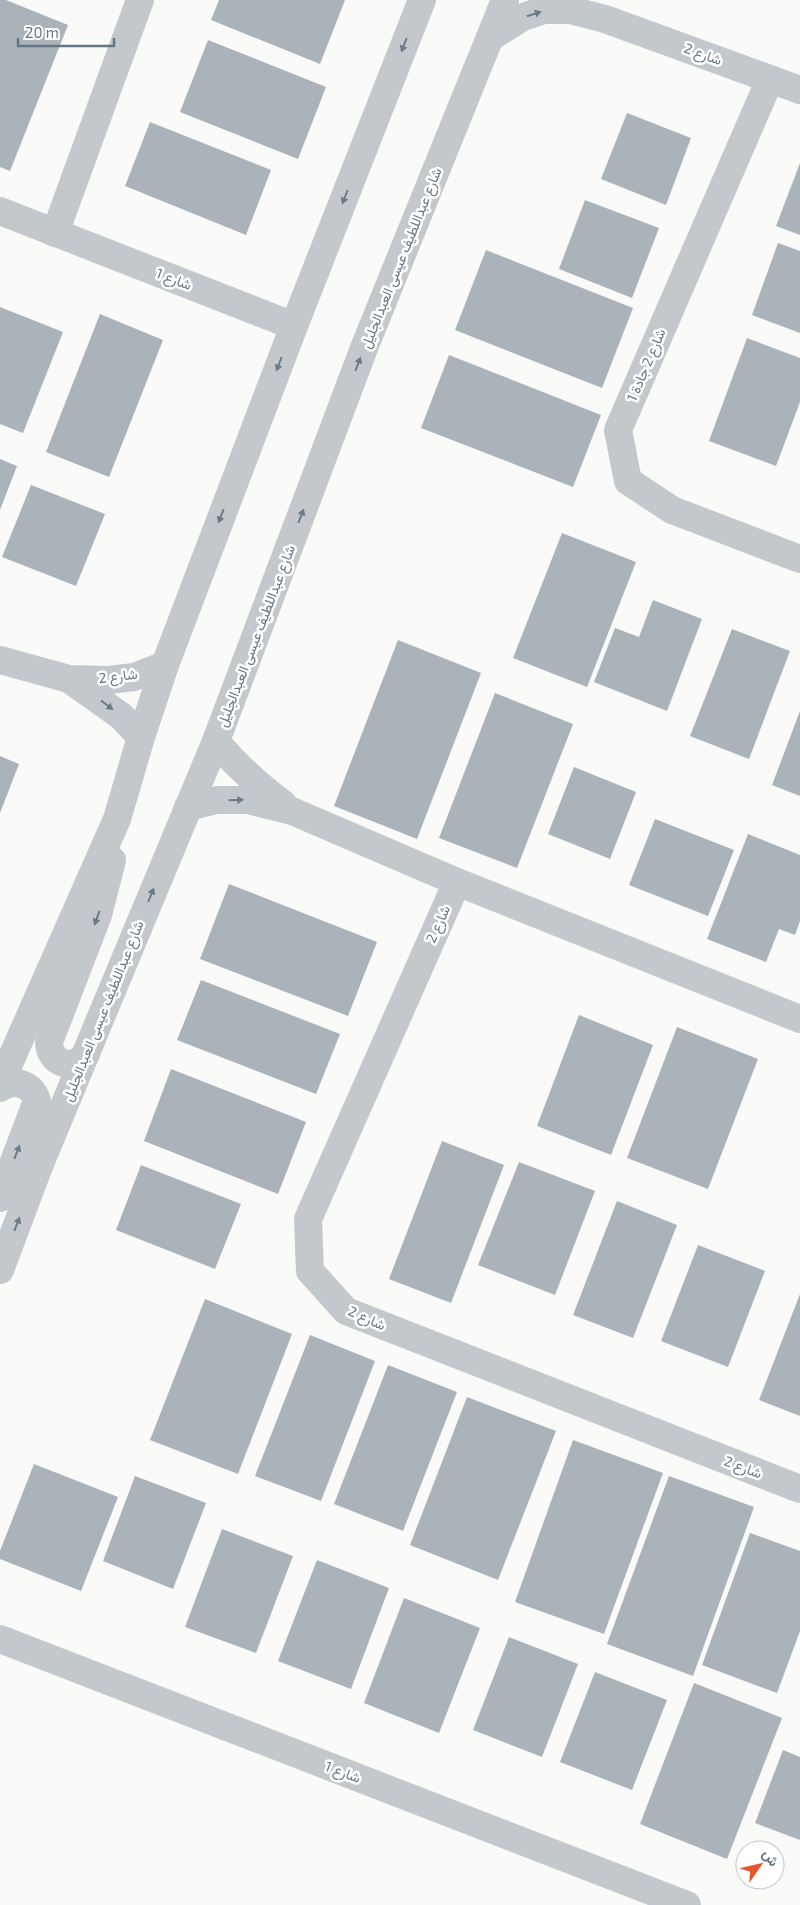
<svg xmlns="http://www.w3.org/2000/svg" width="800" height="1905" font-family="'Exo 2',Vazirmatn,sans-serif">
  <rect width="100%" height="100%" fill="#fafaf8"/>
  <g fill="#aab3b9">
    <path d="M0,0H6L68,25L10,171L0,167Z"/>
    <path d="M219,0H345L320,64L211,20Z"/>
    <path d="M208,40L326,87L298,159L180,112Z"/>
    <path d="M627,113L691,138L666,205L601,179Z"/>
    <path d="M150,122L271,170L246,235L125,186Z"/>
    <path d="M800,163V235L776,226Z"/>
    <path d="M585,200L659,228L632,298L559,269Z"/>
    <path d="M778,243L800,251V333L752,315Z"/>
    <path d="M486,250L633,308L602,388L455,330Z"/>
    <path d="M0,307L63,332L23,433L0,424Z"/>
    <path d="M100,314L163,340L109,477L46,452Z"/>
    <path d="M747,338L800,358V402L776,466L709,441Z"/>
    <path d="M449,355L601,415L573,487L421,428Z"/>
    <path d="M0,459L17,466L0,510Z"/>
    <path d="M31,485L105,514L76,586L2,557Z"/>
    <path d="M562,533L636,562L587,687L513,658Z"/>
    <path d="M653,600L702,619L667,711L594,682L615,628L639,637Z"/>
    <path d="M732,629L790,651L749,759L690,736Z"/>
    <path d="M398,640L481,673L417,839L334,806Z"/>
    <path d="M495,693L573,724L517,868L439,838Z"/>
    <path d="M800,711V796L772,785Z"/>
    <path d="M0,756L19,764L0,813Z"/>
    <path d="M574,767L636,792L610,859L548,834Z"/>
    <path d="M655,819L734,850L708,916L629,885Z"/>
    <path d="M748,834L800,855V921L795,935L779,929L766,962L707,939Z"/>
    <path d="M229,884L377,942L348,1016L200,959Z"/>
    <path d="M201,980L340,1034L316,1094L177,1040Z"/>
    <path d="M579,1015L653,1045L611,1155L537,1126Z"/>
    <path d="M677,1027L758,1059L708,1189L627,1158Z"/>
    <path d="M171,1069L306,1122L278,1194L144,1141Z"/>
    <path d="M442,1141L504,1165L451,1303L389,1279Z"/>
    <path d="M519,1162L595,1191L555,1295L478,1265Z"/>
    <path d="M141,1165L241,1204L215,1269L116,1230Z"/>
    <path d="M617,1201L677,1225L633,1338L573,1315Z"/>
    <path d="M698,1245L765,1271L728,1367L661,1341Z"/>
    <path d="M800,1294V1416L759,1400Z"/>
    <path d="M205,1299L292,1334L238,1474L150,1440Z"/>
    <path d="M310,1335L375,1361L321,1501L255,1476Z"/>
    <path d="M388,1365L457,1392L403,1531L334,1504Z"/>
    <path d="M467,1397L556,1431L498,1580L410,1545Z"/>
    <path d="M573,1440L663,1473L604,1634L515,1602Z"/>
    <path d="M34,1464L118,1497L81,1591L0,1559V1551Z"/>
    <path d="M135,1476L206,1503L173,1589L103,1561Z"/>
    <path d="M669,1476L754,1507L693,1676L607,1644Z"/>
    <path d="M222,1529L293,1556L256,1653L185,1627Z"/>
    <path d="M750,1533L800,1551V1631L777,1693L702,1665Z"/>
    <path d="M317,1560L389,1588L351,1689L278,1661Z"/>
    <path d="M404,1598L480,1628L439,1733L364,1703Z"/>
    <path d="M509,1637L578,1664L542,1757L473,1730Z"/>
    <path d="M595,1672L667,1700L632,1790L560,1762Z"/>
    <path d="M694,1683L782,1718L727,1859L640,1824Z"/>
    <path d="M783,1750L800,1757V1840L755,1823Z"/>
  </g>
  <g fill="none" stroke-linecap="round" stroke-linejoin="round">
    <g stroke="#c3c8cc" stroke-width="28">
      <path d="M491,37L523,17L544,10H570L605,19L800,90"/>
      <path d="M770,79L618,430L628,481L672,510L800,559"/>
      <path d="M0,211L294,326"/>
      <path d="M55,233L140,0"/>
      <path d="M0,660L69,679L108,680L134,677L165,665"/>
      <path d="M69,679L121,716L141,737"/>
      <path d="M216,741C236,766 258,785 283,804"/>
      <path d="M188,807L217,800H247L292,811L457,882L800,1019"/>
      <path d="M457,882L308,1219L310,1271L346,1311L800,1489"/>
      <path d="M86,1054C73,1072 49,1063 49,1042L98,915L112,860"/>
      <path d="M0,1084L117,819L141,737L165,665L294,326L422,0"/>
      <path d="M0,1088C15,1078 32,1084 37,1101L0,1198"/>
      <path d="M0,1270L39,1166L216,741L364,348L505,0"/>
      <path d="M0,1639L687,1905"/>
    </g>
  </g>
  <defs><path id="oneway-solid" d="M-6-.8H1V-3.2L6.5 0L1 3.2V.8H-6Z" transform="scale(1.25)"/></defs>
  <g fill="#6a7a87">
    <use href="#oneway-solid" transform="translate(534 14) rotate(-18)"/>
    <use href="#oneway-solid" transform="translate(404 45) rotate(111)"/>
    <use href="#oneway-solid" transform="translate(345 197) rotate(111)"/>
    <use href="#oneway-solid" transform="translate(279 364) rotate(111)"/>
    <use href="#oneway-solid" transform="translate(358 364) rotate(-69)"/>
    <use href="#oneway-solid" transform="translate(221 516) rotate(111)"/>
    <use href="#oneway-solid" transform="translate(301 516) rotate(-69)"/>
    <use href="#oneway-solid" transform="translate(107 705) rotate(37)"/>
    <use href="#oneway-solid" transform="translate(236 800) rotate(-1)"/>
    <use href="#oneway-solid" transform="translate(151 895) rotate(-68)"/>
    <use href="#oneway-solid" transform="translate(97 918) rotate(110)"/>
    <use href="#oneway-solid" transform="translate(17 1152) rotate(-69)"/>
    <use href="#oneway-solid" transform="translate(17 1224) rotate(-69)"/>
  </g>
  <g text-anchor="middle" stroke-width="5" stroke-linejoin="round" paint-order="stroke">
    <g font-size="14" fill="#657683" stroke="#fff">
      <text transform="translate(703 54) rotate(20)" y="5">شارع 2</text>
      <text transform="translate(401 258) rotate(-68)" y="5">شارع عبداللطيف عيسى العبدالجليل</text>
      <text transform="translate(174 279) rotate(21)" y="5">شارع 1</text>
      <text transform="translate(646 365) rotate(-67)" y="5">شارع 2 جادة 1</text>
      <text transform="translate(256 636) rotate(-69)" y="5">شارع عبداللطيف عيسى العبدالجليل</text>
      <text transform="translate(118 676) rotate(-7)" y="5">شارع 2</text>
      <text transform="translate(438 924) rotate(-66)" y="5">شارع 2</text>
      <text transform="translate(103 1011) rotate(-68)" y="5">شارع عبداللطيف عيسى العبدالجليل</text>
      <text transform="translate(367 1318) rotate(24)" y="5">شارع 2</text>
      <text transform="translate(743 1467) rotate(21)" y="5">شارع 2</text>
      <text transform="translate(343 1772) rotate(21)" y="5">شارع 1</text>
    </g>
  </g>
  <g transform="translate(760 1865) rotate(56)"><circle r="24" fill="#ffffff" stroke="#c1c8cd"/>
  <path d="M0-4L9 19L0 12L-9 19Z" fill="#e4572e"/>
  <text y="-8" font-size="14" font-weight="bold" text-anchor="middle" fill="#657683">ش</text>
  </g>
  <path d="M18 38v8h96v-8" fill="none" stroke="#657683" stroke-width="2.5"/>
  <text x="25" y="38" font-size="15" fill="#657683" stroke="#ffffff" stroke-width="4" paint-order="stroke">20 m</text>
</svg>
